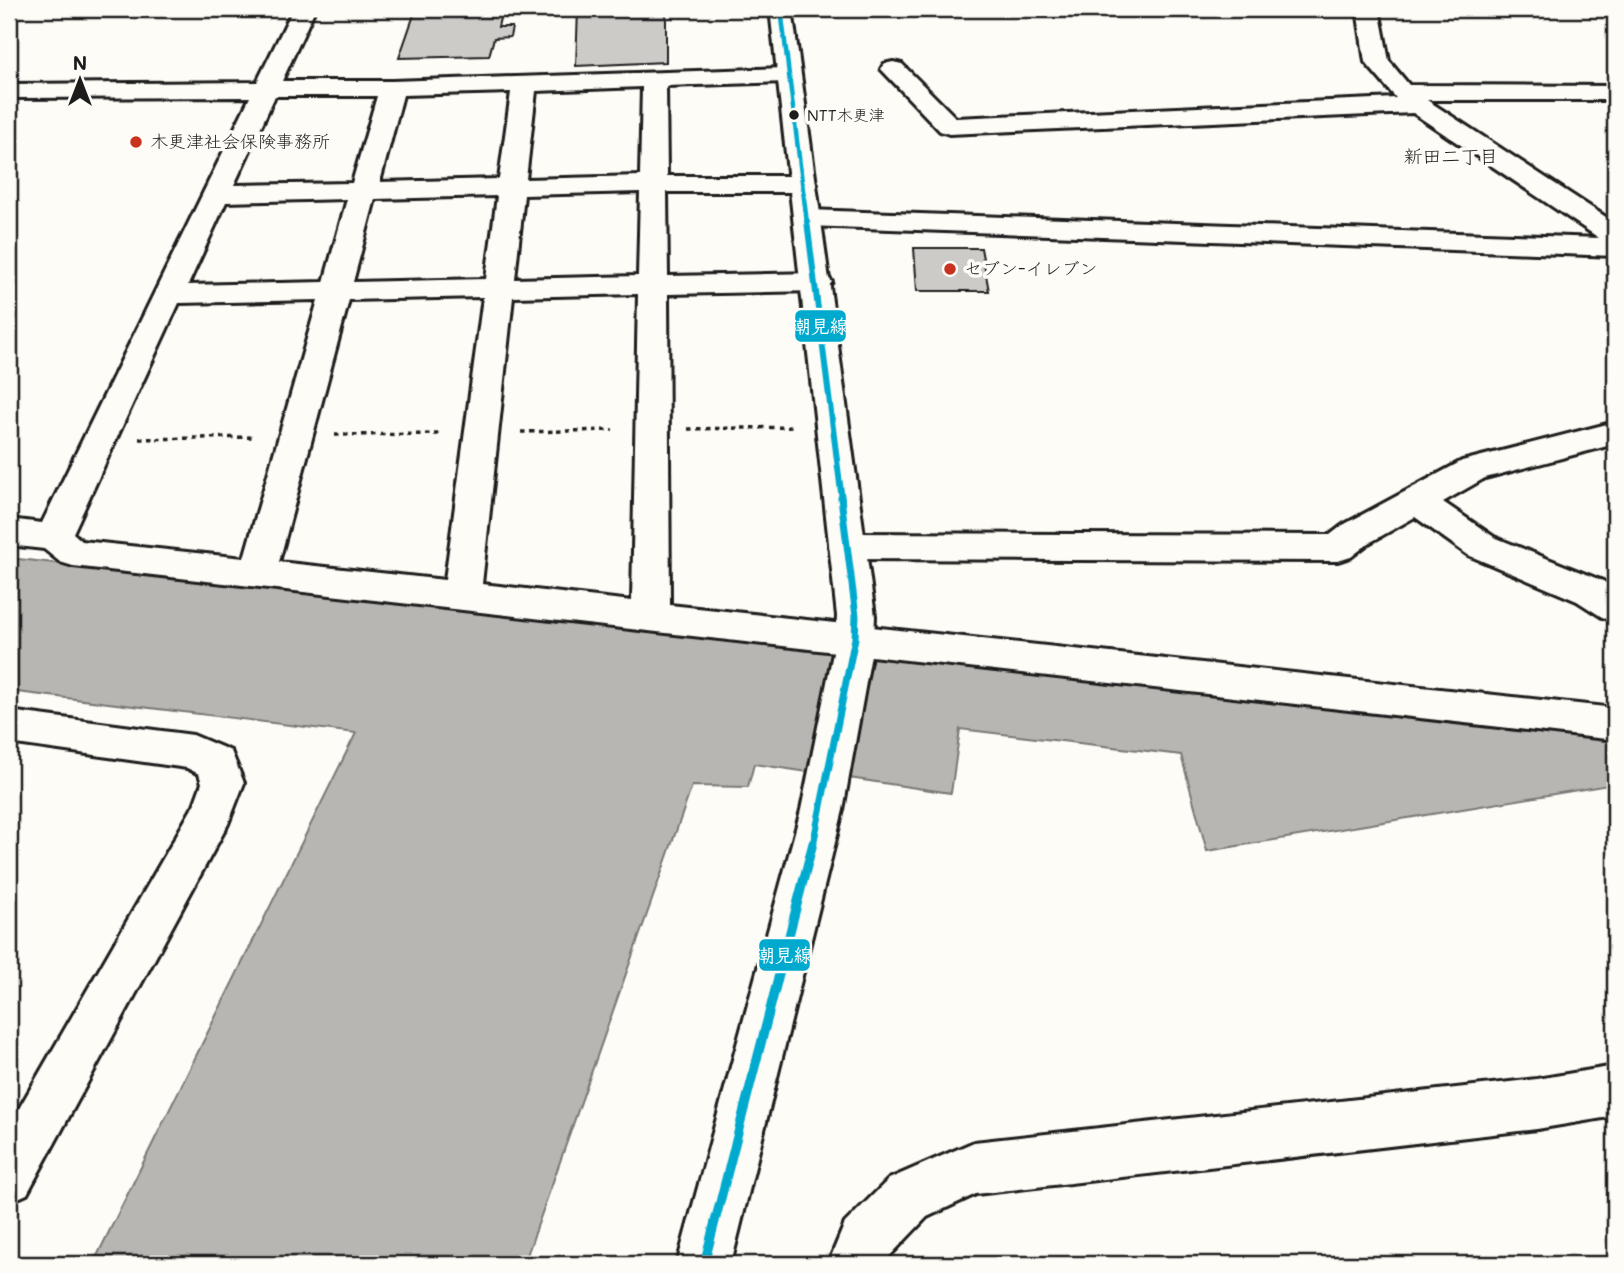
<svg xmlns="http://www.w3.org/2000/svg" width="1624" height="1273" font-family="Mali,'Klee One',sans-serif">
  <rect width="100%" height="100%" fill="#fdfcf7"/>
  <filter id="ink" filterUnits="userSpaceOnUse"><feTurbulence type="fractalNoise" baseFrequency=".0143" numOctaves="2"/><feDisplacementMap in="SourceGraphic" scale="14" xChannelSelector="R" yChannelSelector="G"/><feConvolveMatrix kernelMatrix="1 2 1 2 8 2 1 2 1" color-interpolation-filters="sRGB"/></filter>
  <g filter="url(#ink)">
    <path fill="#b7b6b2" stroke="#797876" stroke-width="2" d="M9,558L785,643L1240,699L1615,739V784L1207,851L1181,755L960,729L951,793L754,764L748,787L692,786L524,1264H93L356,733L9,691Z"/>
    <g fill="#cccbc8" stroke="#1c1c1c" stroke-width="2">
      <path d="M416,9H502L498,27H512L510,37L494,38L489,56L399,58Z"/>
      <path d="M578,9H666V62L576,66Z"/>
      <path d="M914,248H981L989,291H917Z"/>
    </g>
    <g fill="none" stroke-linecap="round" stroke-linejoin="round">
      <g stroke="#1c1c1c" stroke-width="6">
        <g id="minor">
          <path d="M293,9H315L282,81H392L787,68L796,70L799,75L796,80L787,82L666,86L667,176H803L813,178L817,184L813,190L803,192H667L668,276L817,273L827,276L832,282L827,288L817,291L668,294L670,605L1615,708V740L73,566L60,562L44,549L9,545V519L42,523L250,97L9,98V84L257,82ZM642,87L640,176L526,179L536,91ZM511,92L499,179L380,182L403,95ZM275,96H377L352,183L234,185ZM640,192L638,276L515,279L524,195ZM497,196L486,279L353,282L375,199ZM347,199L324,282L188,285L226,202ZM638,294L632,601L482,584L513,297ZM483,297L445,580L279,562L349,300ZM318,300L244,558L82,541L73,533L179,303Z"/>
          <path d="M1357,9H1379L1389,61L1409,85L1615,86V100H1427L1615,223V256L808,226L798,224L794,218L798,212L808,210L1599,238L1413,113L949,134L940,131L881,69L884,64L893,62L902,64L956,118L1396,98L1365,62Z"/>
          <path d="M1615,422V444L1485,478L1443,502L1494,537L1603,581L1615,589V621L1602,617L1577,601L1468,555L1415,517L1369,543L1351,557L1338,561L847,559L834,555L829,546L834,537L847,533L1330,535L1343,525L1462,461Z"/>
          <path d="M9,711L193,735L231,751L244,783L228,824L27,1194L9,1202V1126L194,805L202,783L199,774L187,768L9,743Z"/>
          <path d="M1615,1066V1116L1537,1129L976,1194L927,1217L882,1264H828L845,1223L889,1179L974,1142L1537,1079Z"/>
        </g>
      </g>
      <g stroke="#1c1c1c" stroke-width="6">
        <path id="major" d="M770,9H792L875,616L874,638L843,810L731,1264H677L801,810L836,638L837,616Z"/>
      </g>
      <g stroke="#1c1c1c" stroke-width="3.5" stroke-dasharray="4.5 4.5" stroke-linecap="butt">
        <path d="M688,429L795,427"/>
        <path d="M521,432L613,430"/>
        <path d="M335,435L442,434"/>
        <path d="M139,439L256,437"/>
      </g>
      <use href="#minor" fill="#fdfcf7" fill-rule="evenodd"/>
      <use href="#major" fill="#fdfcf7" fill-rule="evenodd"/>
      <g stroke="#fdfcf7" stroke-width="8">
        <path id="bus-1-far3" d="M781,9L807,223"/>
      </g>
      <g stroke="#fdfcf7" stroke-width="10">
        <path id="bus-1-far2" d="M807,221L842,500"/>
      </g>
      <g stroke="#fdfcf7" stroke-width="12">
        <path id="bus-1-far1" d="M813,845L855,638L856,616L841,498"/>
      </g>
      <g stroke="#fdfcf7" stroke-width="14">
        <path id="bus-1" d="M704,1264L813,843"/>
      </g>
      <use href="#bus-1-far3" stroke="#00a9ce" stroke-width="4.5"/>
      <use href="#bus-1-far2" stroke="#00a9ce" stroke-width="6"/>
      <use href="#bus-1-far1" stroke="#00a9ce" stroke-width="7"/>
      <use href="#bus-1" stroke="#00a9ce" stroke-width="9"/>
    </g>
  </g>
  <circle fill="#1c1c1c" stroke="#fdfcf7" stroke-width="2.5" cx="794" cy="115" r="6"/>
  <g fill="#c8321e" stroke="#fdfcf7" stroke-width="2.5">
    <circle cx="136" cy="142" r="7"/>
    <circle cx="950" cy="269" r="7"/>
  </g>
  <g text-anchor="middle" stroke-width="7" stroke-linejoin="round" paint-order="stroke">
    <g font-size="16" fill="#1c1c1c" stroke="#fdfcf7" text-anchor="start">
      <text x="807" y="121">NTT木更津</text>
    </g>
    <g font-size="18" fill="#1c1c1c" stroke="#fdfcf7" text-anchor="start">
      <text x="150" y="148">木更津社会保険事務所</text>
      <text x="964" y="275">セブン-イレブン</text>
    </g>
    <g font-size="19" fill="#1c1c1c" stroke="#fdfcf7">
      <text x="1451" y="163">新田二丁目</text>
    </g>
  </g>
  <g stroke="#fdfcf7" stroke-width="2.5">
    <rect x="794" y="309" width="53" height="34" rx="7" fill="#00a9ce"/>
    <rect x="758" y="938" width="53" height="34" rx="7" fill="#00a9ce"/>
  </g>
  <g font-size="19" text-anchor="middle" font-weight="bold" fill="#fff">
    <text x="820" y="333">潮見線</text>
    <text x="784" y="962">潮見線</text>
  </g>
  <rect width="1624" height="1273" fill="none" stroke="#fdfcf7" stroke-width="35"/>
  <rect x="18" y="18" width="1589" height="1238" fill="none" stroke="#1c1c1c" stroke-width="2.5" filter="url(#ink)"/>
  <g transform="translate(80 80)" stroke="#fdfcf7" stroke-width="5" paint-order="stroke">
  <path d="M0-5L12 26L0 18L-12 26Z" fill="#1c1c1c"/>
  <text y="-10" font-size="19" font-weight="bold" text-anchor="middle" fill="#1c1c1c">N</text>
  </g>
</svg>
